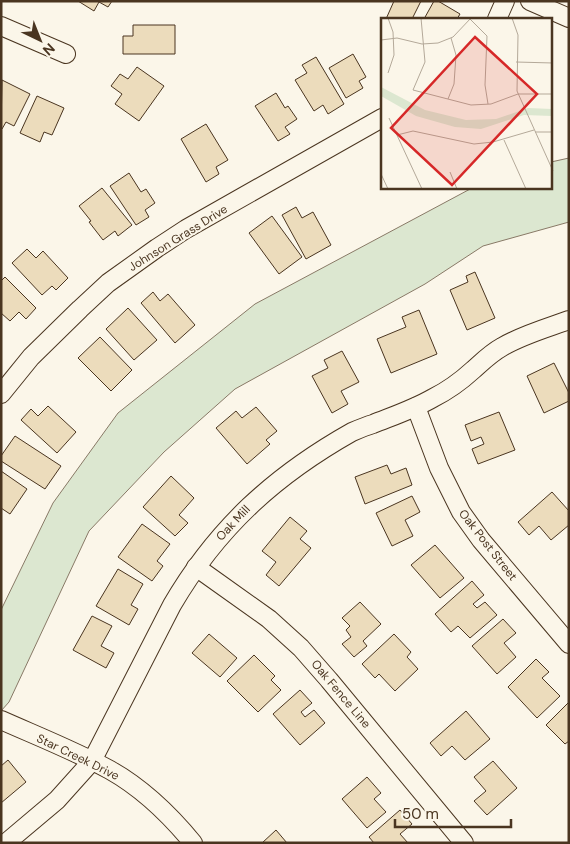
<svg xmlns="http://www.w3.org/2000/svg" width="570" height="844" font-family="'DM Sans',sans-serif">
  <rect width="100%" height="100%" fill="#fbf6e9"/>
  <path fill="#dce7d0" stroke="#887966" d="M569,158V222L483,246L425,284L235,389L164,452L89,531L9,702L1,711V610L53,503L118,413L255,304L472,188H551V162Z"/>
  <g fill="#ecdcbc" stroke="#4a3520">
    <path d="M78,1H112L108,7L99,2L94,11Z"/>
    <path d="M394,1H421L412,19H386Z"/>
    <path d="M434,1H438L460,14L457,19H424Z"/>
    <path d="M133,25H175V54H123V36H133Z"/>
    <path d="M353,54L366,77L359,81L363,88L346,98L329,68Z"/>
    <path d="M316,57L344,104L328,114L323,105L314,111L295,80L307,73L302,65Z"/>
    <path d="M137,67L164,86L139,121L115,104L122,94L111,86L120,74L128,79Z"/>
    <path d="M2,80L30,94L14,126L6,122L2,129H1Z"/>
    <path d="M276,93L285,108L288,106L297,119L285,127L290,134L278,141L255,106Z"/>
    <path d="M37,96L64,108L52,135L44,132L40,142L20,133Z"/>
    <path d="M206,124L228,160L216,167L219,174L206,182L181,139Z"/>
    <path d="M129,173L141,192L146,189L155,203L145,210L149,217L136,225L110,186Z"/>
    <path d="M102,188L132,225L118,236L115,231L103,240L89,222L91,221L79,206Z"/>
    <path d="M296,207L302,218L313,212L331,245L306,259L282,215Z"/>
    <path d="M272,216L302,257L279,274L249,233Z"/>
    <path d="M27,249L36,258L43,251L68,278L56,290L52,286L42,295L12,263Z"/>
    <path d="M475,272L495,318L467,330L450,290L468,282L466,276Z"/>
    <path d="M5,277L36,308L26,319L19,312L10,321L1,313V281Z"/>
    <path d="M153,292L160,301L168,294L195,325L175,343L141,303Z"/>
    <path d="M128,308L157,340L134,360L106,329Z"/>
    <path d="M419,310L437,354L391,373L377,339L406,327L402,317Z"/>
    <path d="M100,337L132,370L111,391L78,358Z"/>
    <path d="M342,351L359,382L341,391L348,404L332,413L312,376L328,368L324,360Z"/>
    <path d="M554,363L569,393V401L544,413L527,376Z"/>
    <path d="M48,406L76,432L57,453L21,420L31,409L38,416Z"/>
    <path d="M256,407L277,431L266,440L270,444L247,464L216,428L236,411L242,418Z"/>
    <path d="M499,412L515,450L478,464L472,449L484,444L481,437L471,441L465,425Z"/>
    <path d="M15,436L61,466L45,489L1,461V456Z"/>
    <path d="M387,465L391,474L406,468L412,485L365,504L355,477Z"/>
    <path d="M1,471L27,489L10,514L1,508Z"/>
    <path d="M171,476L194,498L179,515L188,523L175,536L143,507Z"/>
    <path d="M552,492L569,511V525L551,540L539,526L529,535L518,522Z"/>
    <path d="M412,496L420,512L405,520L413,536L392,546L376,513Z"/>
    <path d="M290,517L307,531L300,539L311,548L279,586L266,575L276,562L262,551Z"/>
    <path d="M142,524L170,544L157,561L163,566L152,581L118,557Z"/>
    <path d="M435,545L464,578L440,598L411,565Z"/>
    <path d="M118,569L143,584L131,605L138,609L129,625L96,606Z"/>
    <path d="M472,581L484,595L473,604L477,608L485,602L497,615L470,638L458,626L451,632L435,614Z"/>
    <path d="M360,602L381,624L363,641L367,646L354,657L342,644L351,637L346,630L350,626L342,618Z"/>
    <path d="M92,616L112,626L101,646L114,653L106,668L73,650Z"/>
    <path d="M503,619L516,633L504,643L516,657L497,674L472,646Z"/>
    <path d="M209,634L237,658L220,677L192,653Z"/>
    <path d="M394,634L411,652L407,657L418,669L395,691L379,674L375,678L362,664Z"/>
    <path d="M254,655L275,676L271,680L281,690L258,712L227,681Z"/>
    <path d="M536,659L549,672L542,678L560,696L537,718L508,687Z"/>
    <path d="M300,690L312,703L301,712L305,717L314,710L325,723L300,745L273,714Z"/>
    <path d="M569,702V741L565,744L546,725Z"/>
    <path d="M466,711L490,739L465,760L452,746L441,756L430,743Z"/>
    <path d="M8,760L26,782L1,803V766Z"/>
    <path d="M493,761L517,788L487,815L474,801L486,791L474,777Z"/>
    <path d="M367,777L381,793L374,799L386,812L367,828L342,799Z"/>
    <path d="M400,810L412,824L400,834L408,843H374L369,837Z"/>
    <path d="M276,830L287,843H262Z"/>
  </g>
  <g fill="none" stroke-linecap="round" stroke-linejoin="round">
    <g stroke="#4a3520" stroke-width="20">
      <g id="minor">
        <path d="M530,1L569,18"/>
        <path d="M497,19L505,1"/>
        <path d="M1,26L66,54"/>
        <path d="M1,394L31,357L80,309L108,283L157,248L186,229L382,118"/>
        <path d="M416,407L439,468L461,512L481,540L569,644"/>
        <path d="M196,567L269,619L301,648L329,680L464,843"/>
        <path d="M1,720C37,736 75,751 110,770C142,788 170,815 193,843"/>
        <path d="M6,843L57,800L92,761L172,605C217,528 274,476 352,432C359,429 366,426 373,424C393,416 414,409 433,398C447,391 461,381 473,370C482,362 491,353 502,347C522,335 547,328 569,320"/>
      </g>
    </g>
    <use href="#minor" stroke="#fbf6e9" stroke-width="18"/>
  </g>
  <g text-anchor="middle" stroke-width="4" stroke-linejoin="round" paint-order="stroke">
    <g font-size="12" fill="#4a3520" stroke="#fbf6e9">
      <text transform="translate(178 238) rotate(-32)" y="4">Johnson Grass Drive</text>
      <text transform="translate(233 523) rotate(-47)" y="4">Oak Mill</text>
      <text transform="translate(488 545) rotate(52)" y="4">Oak Post Street</text>
      <text transform="translate(341 694) rotate(50)" y="4">Oak Fence Line</text>
      <text transform="translate(78 757) rotate(26)" y="4">Star Creek Drive</text>
    </g>
  </g>
  <g transform="translate(381 18)">
    <rect width="171" height="171" fill="#fbf6e9"/>
    <path d="M0,69L44,92L85,102L115,101L147,90L171,91V98L143,97L100,111L74,109L35,98L0,78Z" fill="#dce7d0"/>
    <path fill="none" stroke="#b4a999" stroke-width="1" d="M7,0L12,14L13,37L7,55M40,0L44,44L32,72L90,87L110,86L137,76H172M131,0L137,17L136,73L172,153M89,1L106,18L104,67L107,86M0,22L16,20L41,26L57,25L72,19L90,0M135,44L172,45M67,81L73,66L75,37L70,20M8,100L41,171M154,114H172M16,117L32,113L93,126L112,124L153,112M123,122L145,171M69,154L76,171M0,156L7,171"/>
    <path fill="#d62828" fill-opacity="0.15" stroke="#d62828" stroke-width="2.5" d="M94,19L156,76L71,167L10,110Z"/>
    <rect width="171" height="171" fill="none" stroke="#4a3520" stroke-width="2.5"/>
  </g>
  <rect width="570" height="844" fill="none" stroke="#4a3520" stroke-width="5"/>
  <g transform="translate(40 40) rotate(137)" stroke="#fbf6e9" stroke-width="4" paint-order="stroke">
  <path d="M0-4L9 19L0 12L-9 19Z" fill="#4a3520"/>
  <text y="-8" font-size="14" font-weight="bold" text-anchor="middle" fill="#4a3520">N</text>
  </g>
  <path d="M395 819v8h116v-8" fill="none" stroke="#4a3520" stroke-width="2.5"/>
  <text x="402" y="819" font-size="15" fill="#4a3520" stroke="#fbf6e9" stroke-width="4" paint-order="stroke">50 m</text>
</svg>
